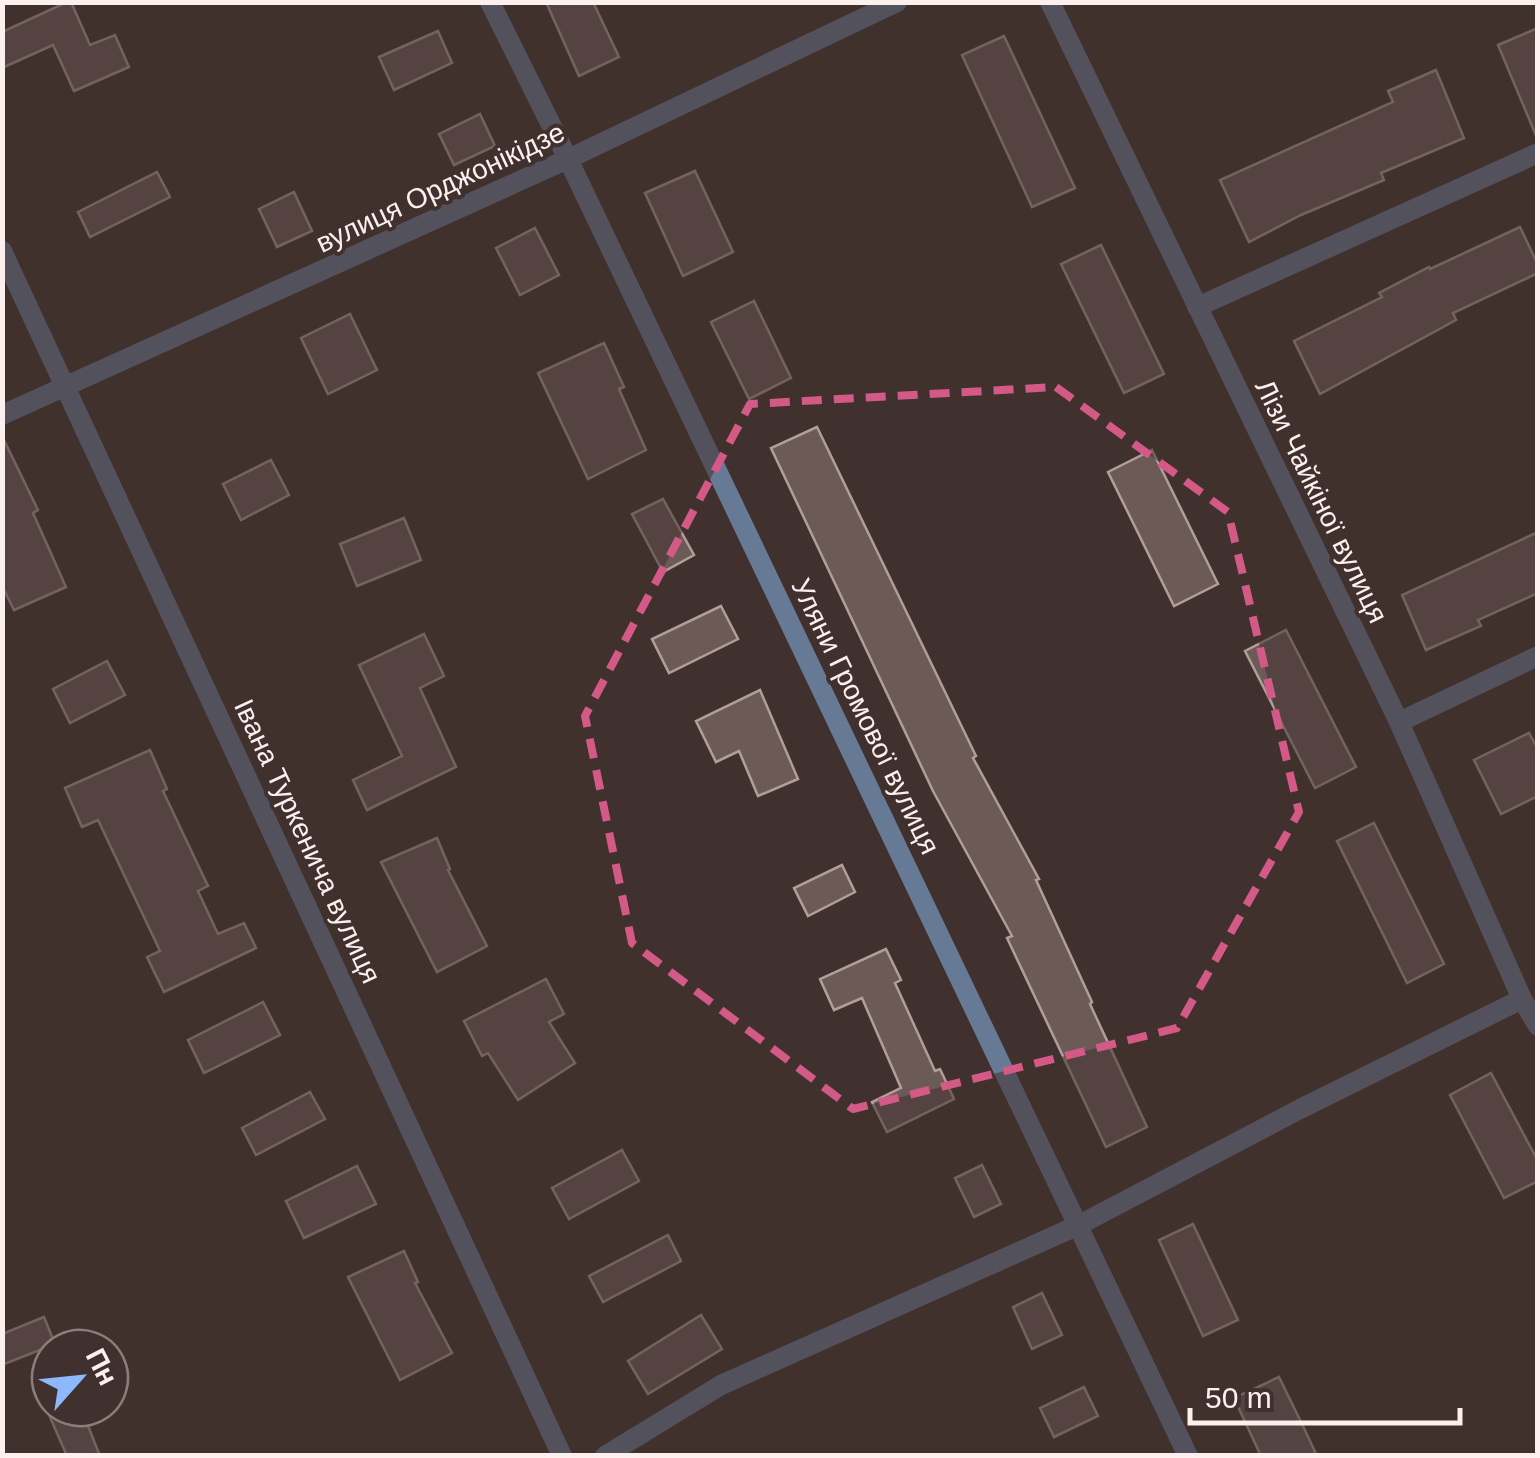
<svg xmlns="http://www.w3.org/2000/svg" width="1540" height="1458" font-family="Helvetica,sans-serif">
  <rect width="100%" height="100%" fill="#41312e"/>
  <g fill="#6c5a57" stroke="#b19e9a" stroke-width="2.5">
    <path d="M67,2H71L90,45L115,35L129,67L74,91L53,45L2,68V32Z"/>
    <path d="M546,2H593L619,57L579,76Z"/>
    <path d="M1538,28V138H1537L1498,45Z"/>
    <path d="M438,31L452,63L394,90L379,57Z"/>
    <path d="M1004,36L1075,188L1032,207L962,55Z"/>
    <path d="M1436,70L1464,138L1381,173L1384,180L1301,215L1249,242L1220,180L1393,102L1388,91Z"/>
    <path d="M480,114L495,146L454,165L439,134Z"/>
    <path d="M695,171L733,252L683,276L645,193Z"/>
    <path d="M157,172L170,197L90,237L78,212Z"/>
    <path d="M294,192L312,231L277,247L259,209Z"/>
    <path d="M1520,227L1538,265V273L1453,313L1456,320L1320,394L1294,341L1382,297L1379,293L1429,267L1430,269Z"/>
    <path d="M535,228L559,275L520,295L496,248Z"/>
    <path d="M1101,245L1164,374L1124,393L1061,264Z"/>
    <path d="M754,301L791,378L749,399L711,322Z"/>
    <path d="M350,314L377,370L328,394L301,338Z"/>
    <path d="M604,343L624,387L619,389L646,450L588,479L538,373Z"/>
    <path d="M817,427L976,756L973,758L1039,879L1036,880L1092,1002L1090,1004L1147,1127L1106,1147L1007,938L1012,936L933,791L771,448Z"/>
    <path d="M2,436L38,510L33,513L66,587L14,610L2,586Z"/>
    <path d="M1152,450L1218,584L1174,606L1108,472Z"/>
    <path d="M271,460L289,495L241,520L223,484Z"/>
    <path d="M663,499L694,555L663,572L632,514Z"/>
    <path d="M404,518L421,560L357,586L340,544Z"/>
    <path d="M1538,532V593L1478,620L1481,626L1426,650L1402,595Z"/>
    <path d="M721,606L738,639L669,673L652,639Z"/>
    <path d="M1286,630L1356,767L1315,788L1245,651Z"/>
    <path d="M424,634L444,676L420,688L456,767L367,810L353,780L402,756L359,665Z"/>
    <path d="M107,661L125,695L70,723L53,689Z"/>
    <path d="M760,690L798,779L758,796L739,751L716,762L696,721Z"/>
    <path d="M1529,733L1538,749V796L1501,814L1474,760Z"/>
    <path d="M150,750L167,789L163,791L208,886L198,891L218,934L244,923L256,948L164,992L147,957L160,951L98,820L82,827L65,788Z"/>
    <path d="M1374,823L1444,964L1407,983L1337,841Z"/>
    <path d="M437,838L450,869L448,870L487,946L437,972L381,862Z"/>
    <path d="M842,865L855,892L808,916L794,888Z"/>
    <path d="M886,949L901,980L895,983L935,1071L940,1069L954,1099L887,1132L872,1102L901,1088L862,998L834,1010L820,979Z"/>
    <path d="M546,979L564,1014L549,1022L575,1063L518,1100L488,1053L482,1056L464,1021Z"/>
    <path d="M263,1002L280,1035L204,1073L188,1040Z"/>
    <path d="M1491,1073L1538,1161V1181L1504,1198L1450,1095Z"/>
    <path d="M310,1092L325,1119L256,1155L242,1128Z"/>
    <path d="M622,1150L639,1181L569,1219L552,1188Z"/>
    <path d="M982,1165L1001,1204L974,1217L955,1178Z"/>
    <path d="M357,1166L376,1204L304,1238L286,1201Z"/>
    <path d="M1193,1224L1238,1320L1203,1336L1159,1240Z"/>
    <path d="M668,1235L681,1261L603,1302L589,1276Z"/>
    <path d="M404,1251L418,1282L415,1283L452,1353L400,1380L348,1277Z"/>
    <path d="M1042,1293L1062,1335L1032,1349L1013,1307Z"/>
    <path d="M701,1315L722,1349L648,1394L628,1361Z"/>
    <path d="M44,1317L55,1344L2,1365V1334Z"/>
    <path d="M1279,1377L1303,1426L1317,1456H1261L1234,1398Z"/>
    <path d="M1084,1387L1098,1416L1054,1437L1040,1408Z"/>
    <path d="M46,1408H81L100,1456H67Z"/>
  </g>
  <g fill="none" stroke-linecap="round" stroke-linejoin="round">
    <g stroke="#667995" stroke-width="20">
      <path d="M490,2L568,159L1188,1456"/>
      <path d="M1050,2L1399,722L1522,999L1538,1026"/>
      <path d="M2,251L562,1456"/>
      <path d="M1197,307L1538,153"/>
      <path d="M2,415L568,159L897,2"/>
      <path d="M1399,722L1538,656"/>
      <path d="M605,1456L721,1385L1079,1225L1300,1109L1522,999"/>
    </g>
  </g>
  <path d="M0 0H1540V1458H0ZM1056,387L1228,512L1299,812L1177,1028L853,1109L632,943L585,716L750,404Z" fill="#41312e" fill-opacity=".55" fill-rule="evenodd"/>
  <path fill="none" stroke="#d35987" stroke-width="8" stroke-dasharray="20 12" stroke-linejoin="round" d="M1056,387L1228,512L1299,812L1177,1028L853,1109L632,943L585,716L750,404Z"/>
  <g text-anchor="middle" stroke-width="8" stroke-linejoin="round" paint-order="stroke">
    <g font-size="28" fill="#fbf0ee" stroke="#41312e">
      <text transform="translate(440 187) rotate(-25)" y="10">вулиця Орджонікідзе</text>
      <text transform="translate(1322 501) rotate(64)" y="10">Лізи Чайкіної вулиця</text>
      <text transform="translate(866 716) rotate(64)" y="10">Уляни Громової вулиця</text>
      <text transform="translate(308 841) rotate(65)" y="10">Івана Туркенича вулиця</text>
    </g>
  </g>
  <rect width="1540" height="1458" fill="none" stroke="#fbf0ee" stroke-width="10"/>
  <g transform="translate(80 1378) rotate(63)"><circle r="48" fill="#41312e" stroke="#8b7d7b" stroke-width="2.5"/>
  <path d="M0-8L18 38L0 25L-18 38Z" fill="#8cb9fc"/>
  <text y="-15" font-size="28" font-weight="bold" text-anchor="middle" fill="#fbf0ee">Пн</text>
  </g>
  <path d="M1190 1408v15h270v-15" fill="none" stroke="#fbf0ee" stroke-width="5"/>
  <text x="1205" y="1408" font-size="30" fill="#fbf0ee" stroke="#41312e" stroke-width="8" paint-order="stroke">50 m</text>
</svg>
